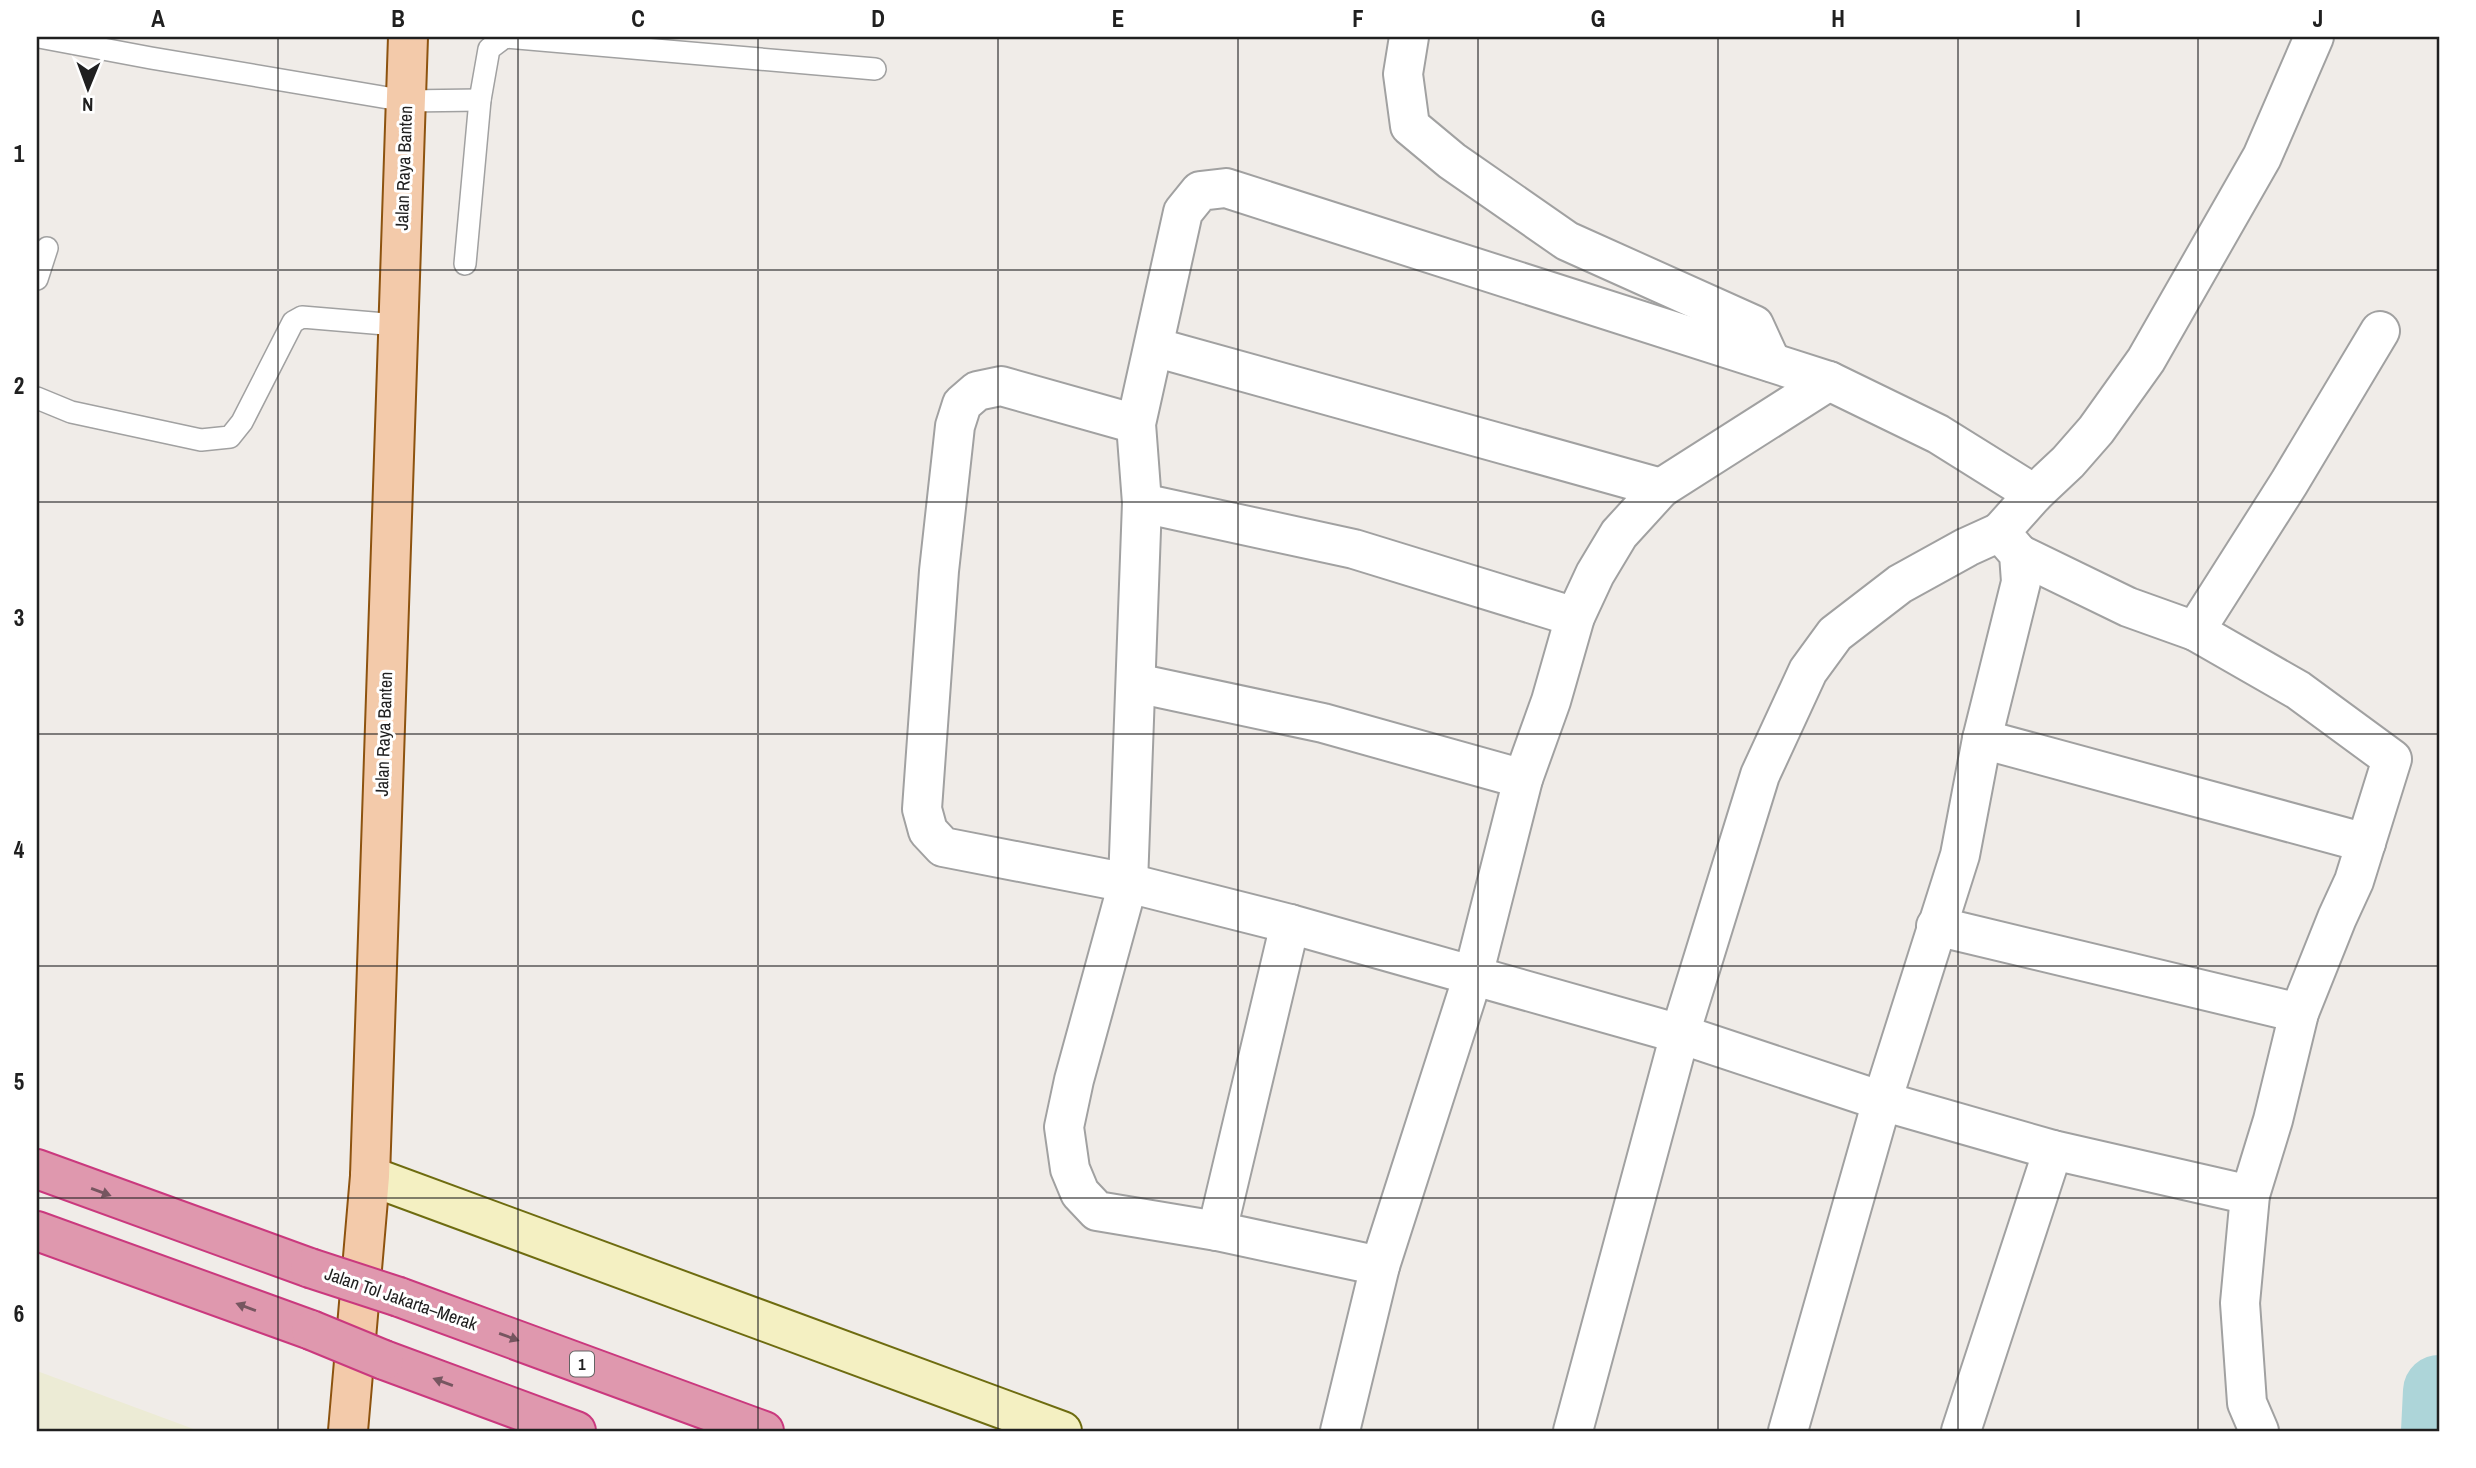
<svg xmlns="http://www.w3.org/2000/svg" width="2476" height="1468" font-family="'Archivo Narrow',sans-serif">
  <rect width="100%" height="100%" fill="#f0ece8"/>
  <path fill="#ecebd5" d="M37,1371L199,1431H37Z"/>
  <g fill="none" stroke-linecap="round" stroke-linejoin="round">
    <path stroke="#add5d9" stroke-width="72" d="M2437,1431L2439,1391"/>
    <g stroke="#a1a1a1" stroke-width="24">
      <g id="lane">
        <path d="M39,37L151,58L406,101L480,100"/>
        <path d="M465,264L480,100L489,49L505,37L875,69"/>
        <path d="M37,279L47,248"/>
        <path d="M37,398L71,412L201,440L230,437L242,422L293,322L302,317L397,325"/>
      </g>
    </g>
    <g stroke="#a1a1a1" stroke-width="42">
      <g id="street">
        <path d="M1409,37L1403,74L1410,126L1452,161L1567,241L1754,325L1771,362"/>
        <path d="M1154,347L1661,488"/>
        <path d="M1136,424L1001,386L977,391L962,404L955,426L939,571L922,809L928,831L943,847L1128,883L1290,924L1680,1034L1882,1101L2053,1150L2250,1195"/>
        <path d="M1142,503L1354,549L1575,617"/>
        <path d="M2019,554L2128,607L2195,631L2289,483L2380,331"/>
        <path d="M2195,631L2298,690L2392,759L2354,881L2337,918L2299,1013L2273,1120L2250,1195L2240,1303L2247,1403L2259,1431"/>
        <path d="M1136,683L1323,723L1523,779"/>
        <path d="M1982,739L2366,843"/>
        <path d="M1936,926L2299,1013"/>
        <path d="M1217,1231L1290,924"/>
        <path d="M1380,1266L1217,1231L1097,1211L1080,1193L1070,1169L1064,1127L1074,1080L1128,883L1142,503L1136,424L1183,212L1200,191L1226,188L1829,381L1938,434L2034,494"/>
        <path d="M1340,1431L1380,1266L1473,976L1523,779L1551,701L1575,617L1595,574L1619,534L1661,488L1829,381"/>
        <path d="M1573,1431L1680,1034L1760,775L1808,671L1835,634L1900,584L1967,547L2000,532"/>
        <path d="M1788,1431L1882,1101L1960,855L1982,739L2021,582L2019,554L2000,532L2034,494L2068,462L2096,430L2146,360L2262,157L2314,37"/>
        <path d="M1961,1431L2053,1150"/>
      </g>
    </g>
    <g stroke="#6e6c10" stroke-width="42">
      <path id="secondary" d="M370,1176L1062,1431"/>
    </g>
    <g stroke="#8d530f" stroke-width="42">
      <path id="primary" d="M348,1431L370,1176L408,37"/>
    </g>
    <g stroke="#ca397e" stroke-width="42">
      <g id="highway">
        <path d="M37,1169L310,1268"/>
        <path d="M37,1231L311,1330"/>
        <path d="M399,1297L764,1431"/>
        <path d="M384,1360L576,1431"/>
      </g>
    </g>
    <use href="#lane" stroke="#fff" stroke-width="21"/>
    <use href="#street" stroke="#fff" stroke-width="38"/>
    <use href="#secondary" stroke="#f4f0c2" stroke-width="38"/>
    <use href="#primary" stroke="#f3caaa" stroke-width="38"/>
    <use href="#highway" stroke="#df98ae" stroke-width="38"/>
    <g stroke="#ca397e" stroke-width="42" stroke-linecap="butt">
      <g id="highway-bridge">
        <path d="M310,1268L399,1297"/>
        <path d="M311,1330L384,1360"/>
      </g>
    </g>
    <use href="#highway-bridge" stroke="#df98ae" stroke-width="38"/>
  </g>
  <defs><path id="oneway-solid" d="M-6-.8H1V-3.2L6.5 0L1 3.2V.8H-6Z" transform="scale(1.75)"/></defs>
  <g fill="#765660">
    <use href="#oneway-solid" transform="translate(101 1192) rotate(20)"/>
    <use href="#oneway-solid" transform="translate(246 1307) rotate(-160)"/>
    <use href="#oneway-solid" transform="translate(509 1337) rotate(20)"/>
    <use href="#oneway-solid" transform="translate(443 1382) rotate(-160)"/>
  </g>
  <path fill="none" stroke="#202020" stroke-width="2" stroke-opacity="0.55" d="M278,37V1431M518,37V1431M758,37V1431M998,37V1431M1238,37V1431M1478,37V1431M1718,37V1431M1958,37V1431M2198,37V1431M37,270H2439M37,502H2439M37,734H2439M37,966H2439M37,1198H2439"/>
  <g text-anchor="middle" stroke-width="6" stroke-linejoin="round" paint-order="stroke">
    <rect fill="#fff" stroke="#636363" stroke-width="2" x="570" y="1351.5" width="24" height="25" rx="5"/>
    <g font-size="16" font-weight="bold" fill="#202020">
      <text x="582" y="1370">1</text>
    </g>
    <g font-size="18" fill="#202020" stroke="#fff">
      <text transform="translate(404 168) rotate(-88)" y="6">Jalan Raya Banten</text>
      <text transform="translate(384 734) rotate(-88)" y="6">Jalan Raya Banten</text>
      <text transform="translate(401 1299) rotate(19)" y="6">Jalan Tol Jakarta–Merak</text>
    </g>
  </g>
  <rect width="2476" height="1468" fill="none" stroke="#ffffff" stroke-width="77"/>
  <g transform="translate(88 88) rotate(181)" stroke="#ffffff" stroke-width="5" paint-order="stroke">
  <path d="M0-5L12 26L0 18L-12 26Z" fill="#202020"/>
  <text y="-10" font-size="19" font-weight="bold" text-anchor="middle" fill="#202020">N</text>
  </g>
  <rect x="38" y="38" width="2400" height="1392" fill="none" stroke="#202020" stroke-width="2.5"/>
  <g font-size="23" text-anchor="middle" font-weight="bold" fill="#202020">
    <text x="158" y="27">A</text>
    <text x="398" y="27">B</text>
    <text x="638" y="27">C</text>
    <text x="878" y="27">D</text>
    <text x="1118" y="27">E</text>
    <text x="1358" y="27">F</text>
    <text x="1598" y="27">G</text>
    <text x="1838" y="27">H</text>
    <text x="2078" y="27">I</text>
    <text x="2318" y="27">J</text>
    <text x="19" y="162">1</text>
    <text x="19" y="394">2</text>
    <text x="19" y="626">3</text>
    <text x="19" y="858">4</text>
    <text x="19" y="1090">5</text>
    <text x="19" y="1322">6</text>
  </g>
</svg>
